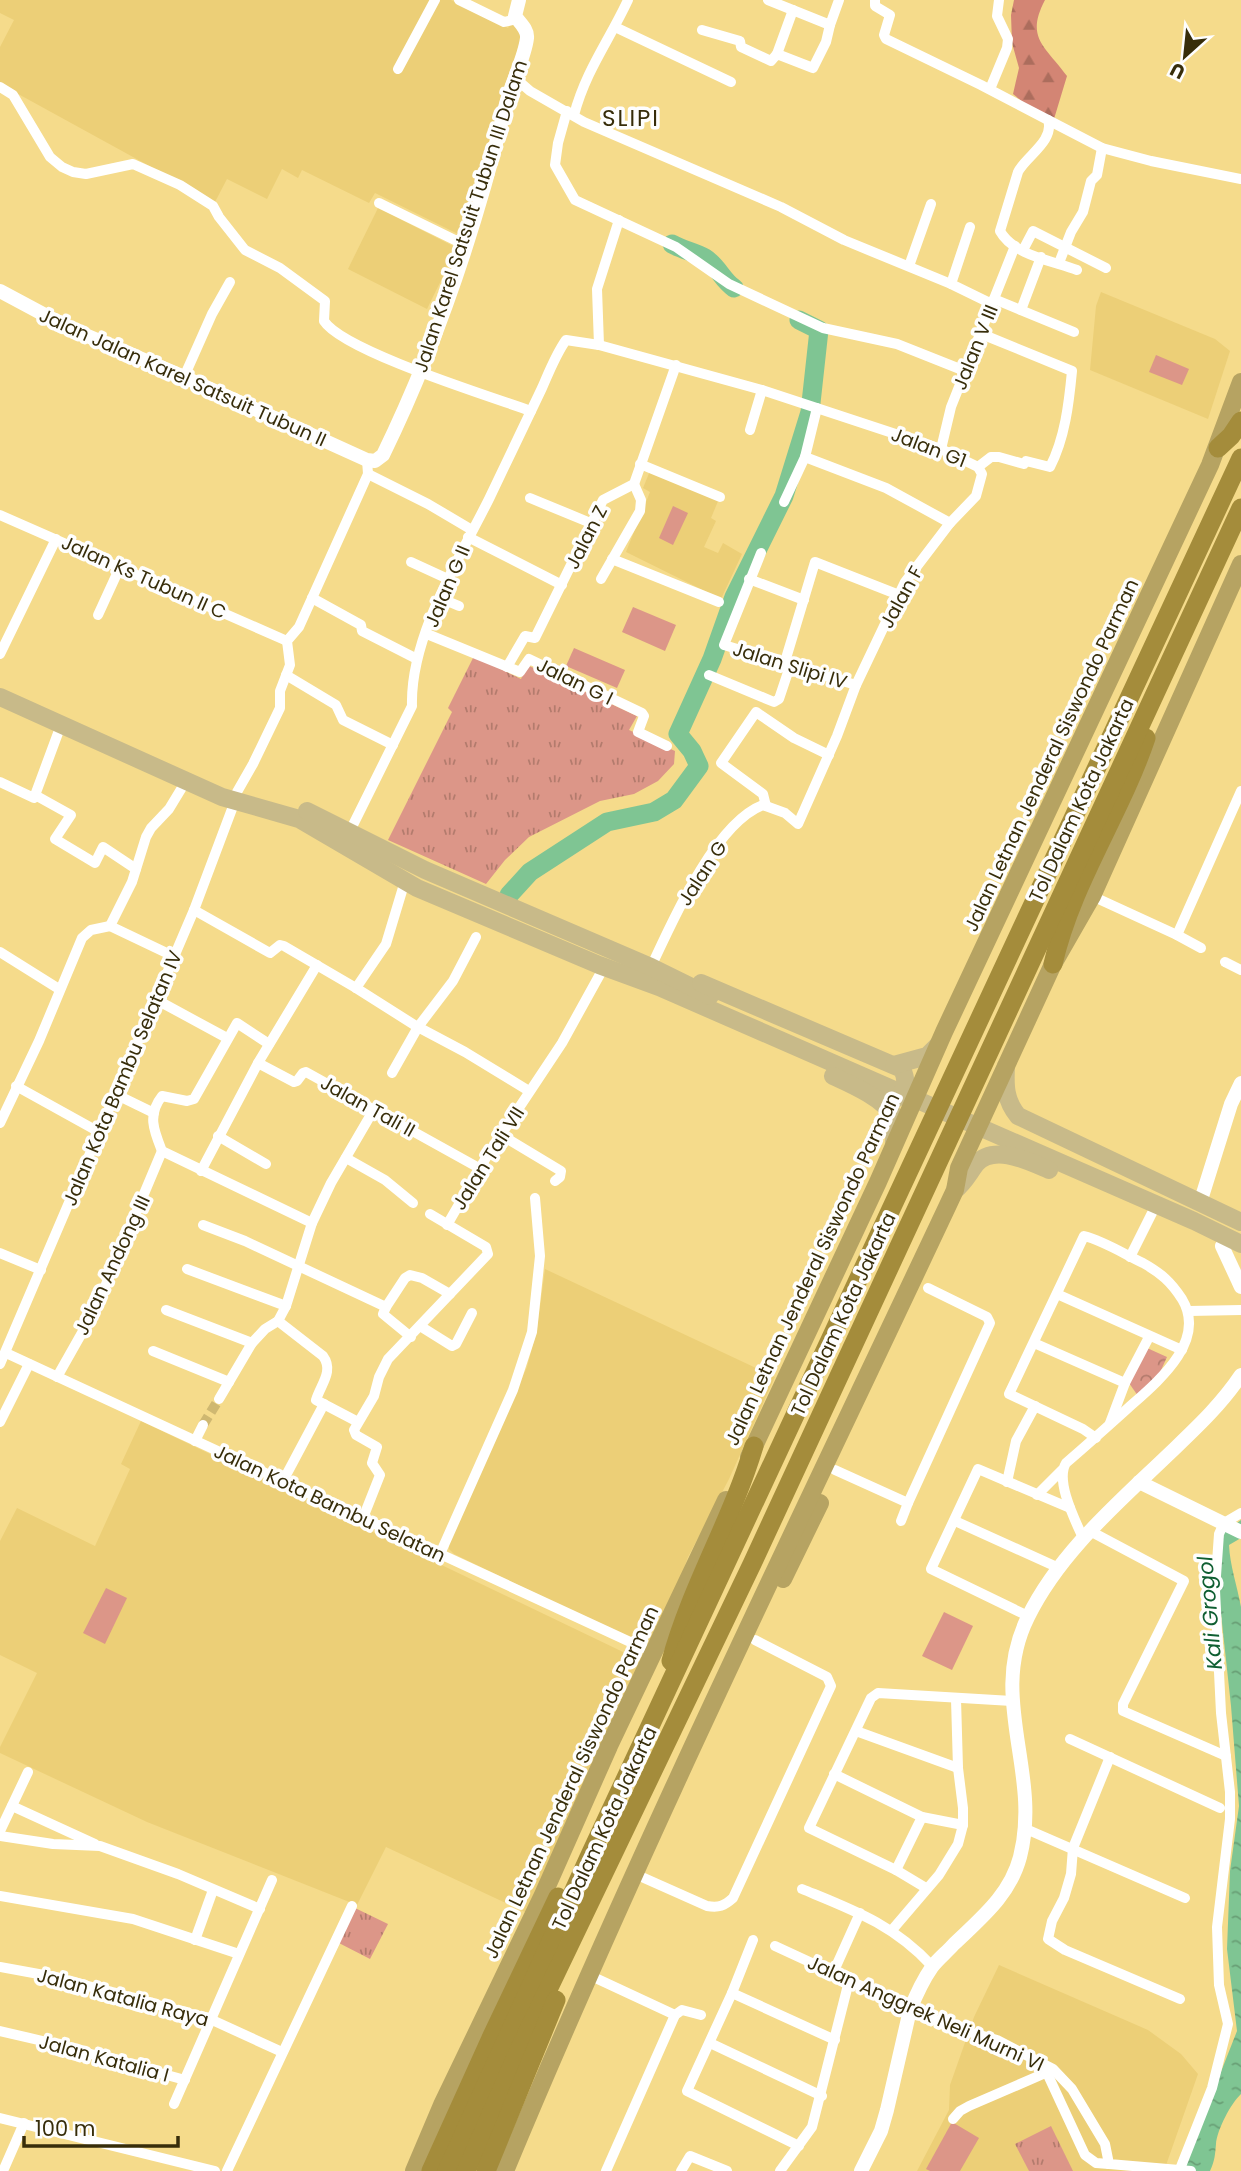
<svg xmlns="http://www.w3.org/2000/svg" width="1241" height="2171" font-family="Poppins,sans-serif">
  <defs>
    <pattern id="grass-tufts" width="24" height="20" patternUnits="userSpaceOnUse" patternTransform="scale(1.75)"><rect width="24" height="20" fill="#dc9688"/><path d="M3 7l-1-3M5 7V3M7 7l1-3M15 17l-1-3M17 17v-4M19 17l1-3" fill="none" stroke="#b37b6d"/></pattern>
    <pattern id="forest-firs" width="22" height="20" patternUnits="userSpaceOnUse" patternTransform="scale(1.75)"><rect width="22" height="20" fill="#d38574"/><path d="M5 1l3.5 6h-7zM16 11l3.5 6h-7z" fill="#ac6d5d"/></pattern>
    <pattern id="park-crowns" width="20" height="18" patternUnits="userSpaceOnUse" patternTransform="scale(1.75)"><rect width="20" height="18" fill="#dc9688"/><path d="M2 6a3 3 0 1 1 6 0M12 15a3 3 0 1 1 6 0" fill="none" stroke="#b37b6d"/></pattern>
    <pattern id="water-ripples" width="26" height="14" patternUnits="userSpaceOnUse" patternTransform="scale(1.75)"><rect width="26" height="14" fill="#7fc593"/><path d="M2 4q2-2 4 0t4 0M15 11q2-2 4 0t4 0" fill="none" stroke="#69a076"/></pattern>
  </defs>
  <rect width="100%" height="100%" fill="#f5db8b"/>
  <g fill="#eccf77">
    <path d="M0,0H451L508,28L513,21L522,35L460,235L375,193L369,203L302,170L298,178L282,169L267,199L227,179L215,202L0,84V47L14,20L0,13Z"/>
    <path d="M378,208L457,248L427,309L348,269Z"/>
    <path d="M1101,292L1215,339L1230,351L1208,419L1090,370L1096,306Z"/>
    <path d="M652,466L721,494L711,518L716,521L704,547L718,553L723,543L742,554L721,599L626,552L650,492L643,488Z"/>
    <path d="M545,1269L775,1377L729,1479L688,1557L660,1636L654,1642H637L454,1554L449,1549V1543L527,1367L537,1329Z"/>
    <path d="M141,1421L646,1663L527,1913L386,1847L357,1905L147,1822L0,1753V1747L37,1673L0,1655V1541L17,1508L95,1546L130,1469L121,1464Z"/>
    <path d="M999,1965L1148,2030L1181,2054L1198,2074L1164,2171H917L949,2110L950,2085L974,2017Z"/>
  </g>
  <g fill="url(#grass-tufts)">
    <path d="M474,656L521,679L527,665L637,716L629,730L675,751L674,764L658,781L634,794L600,801L529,837L505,860L486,884L388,840L452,712L448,708Z"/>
    <path d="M355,1908L388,1924L370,1959L337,1942Z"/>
    <path d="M1051,2126L1073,2171H1029L1015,2144Z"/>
  </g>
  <path fill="url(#forest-firs)" d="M1014,0H1045C1025,38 1045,46 1067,76L1054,119L1045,120L1013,94L1019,68L1012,43L1011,15Z"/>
  <path fill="url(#park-crowns)" d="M1147,1348L1167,1357L1157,1379L1138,1396L1129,1383Z"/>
  <g fill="#dc9688">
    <path d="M1156,355L1189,369L1182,385L1149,372Z"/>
    <path d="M673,506L688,513L673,545L659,538Z"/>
    <path d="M633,607L676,625L665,651L622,632Z"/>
    <path d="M574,648L625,670L617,688L566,666Z"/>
    <path d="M106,1588L127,1598L105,1644L83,1633Z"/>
    <path d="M944,1612L973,1626L952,1670L922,1656Z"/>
    <path d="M952,2122L979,2138L960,2171H930L926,2169Z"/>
  </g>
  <path fill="url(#water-ripples)" d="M1241,1520V1538L1229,1545C1230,1566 1237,1585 1241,1607V2094C1231,2103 1217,2130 1216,2144C1215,2155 1215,2160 1210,2171H1182L1237,2031L1227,1949L1230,1871L1239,1806L1231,1706L1217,1577L1221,1535Z"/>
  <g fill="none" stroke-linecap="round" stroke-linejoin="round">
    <g stroke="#7fc593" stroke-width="19">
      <path d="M672,244C682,250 695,252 705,258C718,266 722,280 734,288"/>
      <path d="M509,895L530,872L607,822L654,812L674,800L699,766L692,751L678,734L712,659L734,597L784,496L810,412L819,330L799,320"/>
    </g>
    <path stroke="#cfb871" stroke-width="10" stroke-dasharray="10 5" stroke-linecap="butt" d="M203,1425L219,1399"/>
    <g stroke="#fff" stroke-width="10">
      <path d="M459,0L504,22L517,19"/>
      <path d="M768,0L830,25L839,0"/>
      <path d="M875,0V6L890,15L884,35L886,39L981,85L1048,120C1055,141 1025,157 1018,172L1000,231C1013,255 1053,261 1077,270"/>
      <path d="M615,27L731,82"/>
      <path d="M702,30L740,41L741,47L771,61L777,54L813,68L826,42L830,25"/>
      <path d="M777,54L793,10"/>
      <path d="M398,69L435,0"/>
      <path d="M514,77L530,91L584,122L781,207L844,240L951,284L992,304"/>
      <path d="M0,87L13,95L50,157L62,167L73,172L86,174L133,164L180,185L213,206L219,217L245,250L280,268L325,301L324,321C343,351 492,397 531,411"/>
      <path d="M990,89L1007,48L1008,39L997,16L999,0"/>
      <path d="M567,111L558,143L555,165L575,200L676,247L729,284L823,328L897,344L965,371"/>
      <path d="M574,115C586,70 609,41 628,0"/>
      <path d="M1048,120L1102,148L1151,161L1241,179"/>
      <path d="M379,203L465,245"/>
      <path d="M1023,250L1033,231L1106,268"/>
      <path d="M1059,263L1071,232L1083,212L1091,181L1097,175L1102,148"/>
      <path d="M909,266L931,204"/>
      <path d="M951,284L970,227"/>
      <path d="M994,299L1074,332"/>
      <path d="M1021,310L1041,257"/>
      <path d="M599,345L597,289L619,220"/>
      <path d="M184,377L212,314L230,282"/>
      <path d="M750,430L762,390"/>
      <path d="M941,449L951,407L1015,246"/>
      <path d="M805,457L886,488L950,523"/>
      <path d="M640,464L720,497"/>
      <path d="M978,467L991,457H999L1024,464L1026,461L1050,467C1065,438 1069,403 1072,371L979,333"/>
      <path d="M368,474L428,504L472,530"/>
      <path d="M530,498L593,524"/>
      <path d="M784,502L805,457L817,408"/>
      <path d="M0,515L287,641"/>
      <path d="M468,537L562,585"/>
      <path d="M761,553L724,645L856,685"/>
      <path d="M612,559L719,602"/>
      <path d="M411,562L448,579"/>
      <path d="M601,579L640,511L641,500L634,484"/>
      <path d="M749,579L804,600"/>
      <path d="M312,598L361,625L362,631L417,659"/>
      <path d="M440,598L459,606"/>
      <path d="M98,615L120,567"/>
      <path d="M427,634L520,672L529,659L642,713L644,716L638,732L667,746"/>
      <path d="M0,654L56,539"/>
      <path d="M784,665L815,562L899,595"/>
      <path d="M507,667L525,636L535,638L603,500L634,484L676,365"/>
      <path d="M286,675L336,705L343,720L393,745"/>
      <path d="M709,675L774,702L779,699L790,666"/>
      <path d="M0,782L34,798L61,725"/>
      <path d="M237,792L253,764L280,708V691L290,665L287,641L299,627L368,474L367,460"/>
      <path d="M35,795L71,815L55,839L95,863L103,847L136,869"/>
      <path d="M766,806L763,794L721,763L756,712L794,738L829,755"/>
      <path d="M350,831L412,706C410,637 459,559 489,499C507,462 524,425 542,388C549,372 556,354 566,340L599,345L762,390L941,449L978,467L982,474L976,496L950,523L905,582L856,685L837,736L798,824L785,813L763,805C715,823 672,922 651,967"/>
      <path d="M1092,896L1177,935L1201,948"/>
      <path d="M194,910L270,953L280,945L284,946L356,988L416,1026L465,1052L529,1091"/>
      <path d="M110,926L132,882L146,837L151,828L169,809L186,781"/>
      <path d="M1177,935L1241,791"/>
      <path d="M0,952L59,989"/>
      <path d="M1225,962L1241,970"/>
      <path d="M356,988L386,944L405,881"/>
      <path d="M155,999L227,1038"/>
      <path d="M269,1044L237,1023L194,1099L187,1101L162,1096C147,1115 154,1131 162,1151L312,1223"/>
      <path d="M258,1063L294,1082L297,1081L303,1073L306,1072L479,1168"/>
      <path d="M392,1073L418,1027L453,981L476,937"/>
      <path d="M16,1086L99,1132"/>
      <path d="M115,1094L154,1113"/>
      <path d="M0,1123L39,1041L82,938L91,930L110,926L173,956"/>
      <path d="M501,1135L561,1171L560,1177L555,1181"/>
      <path d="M218,1136L266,1164"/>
      <path d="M346,1158L385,1180L413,1203"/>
      <path d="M201,1171L258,1063L317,965"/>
      <path d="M203,1225L245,1241L386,1307L383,1314L411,1337"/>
      <path d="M447,1225L487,1156L562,1043L604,967"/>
      <path d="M0,1253L41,1270"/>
      <path d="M1130,1257L1152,1213"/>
      <path d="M187,1269L286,1306"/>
      <path d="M1057,1294L1182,1350"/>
      <path d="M386,1307L405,1278L410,1275L422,1278L450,1294"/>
      <path d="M166,1310L252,1343"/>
      <path d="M1189,1311L1241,1310"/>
      <path d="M278,1321L323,1356C334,1371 321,1384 316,1400L358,1422"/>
      <path d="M420,1326L452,1346L456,1344L472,1313"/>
      <path d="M1034,1343L1125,1383"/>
      <path d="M153,1351L229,1382"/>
      <path d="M6,1353L654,1653"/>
      <path d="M0,1364L194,910L235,801"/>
      <path d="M57,1377L96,1308L162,1151"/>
      <path d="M219,1399L252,1343L265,1329L278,1321L286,1306L312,1223L331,1183L373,1111"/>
      <path d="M0,1422L29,1364"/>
      <path d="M1110,1423L1125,1383L1149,1337"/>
      <path d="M195,1441L203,1425"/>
      <path d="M835,1470L908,1503L901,1521"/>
      <path d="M283,1481L324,1404"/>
      <path d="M1007,1482L1016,1441L1035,1406"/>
      <path d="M1037,1495L1062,1470"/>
      <path d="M908,1503L990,1323L987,1317L928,1288"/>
      <path d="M363,1518L380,1475L372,1463L377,1447L356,1435L354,1430L374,1396L379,1377L388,1359L488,1254L486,1247L430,1214"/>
      <path d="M955,1521L1059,1568"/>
      <path d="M1090,1531L1184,1581L1123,1704V1711L1226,1756"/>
      <path d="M1083,1538C1075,1520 1055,1481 1066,1463C1087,1445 1107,1427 1127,1409C1156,1383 1208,1342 1182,1299C1171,1282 1161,1273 1143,1263C1124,1254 1104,1241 1084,1236L1009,1394L1083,1429L1096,1438"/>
      <path d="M440,1554L513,1390L532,1332L540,1256L535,1198"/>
      <path d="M1028,1616L931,1569L978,1469L1070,1508"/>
      <path d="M856,1731L958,1768"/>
      <path d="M1070,1739L1220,1808"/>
      <path d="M1110,1757L1073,1848L1071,1874L1064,1898L1052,1921L1048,1939L1065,1950L1180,1999"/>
      <path d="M834,1774L922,1817L963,1825"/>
      <path d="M12,1806L95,1844"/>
      <path d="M1026,1829L1185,1898"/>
      <path d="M0,1831L28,1772"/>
      <path d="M0,1836L53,1844L100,1846L178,1874L260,1909"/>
      <path d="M896,1870L922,1817"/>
      <path d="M635,1874L707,1906C719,1908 724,1906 733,1898L831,1686L827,1677L755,1640"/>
      <path d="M926,1888L896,1870L809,1828L871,1698L878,1693L1012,1701"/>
      <path d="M802,1889C853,1910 893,1924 932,1966"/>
      <path d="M0,1896L133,1919L239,1954"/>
      <path d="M892,1930L939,1875L958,1844L963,1825V1808L958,1768L956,1699"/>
      <path d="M195,1940L213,1890"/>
      <path d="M753,1940L732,1993L687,2091L799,2146"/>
      <path d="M775,1946L948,2026L997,2040L1053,2069L1072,2089L1105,2144L1109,2164L1191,2171"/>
      <path d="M0,1967L55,1977L210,2019L282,2052"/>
      <path d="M833,1973L860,1913"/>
      <path d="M589,1975L675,2015"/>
      <path d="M732,1993L835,2040"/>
      <path d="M0,2031L51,2043L185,2080"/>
      <path d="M710,2043L822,2096"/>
      <path d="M1047,2073L1085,2155L1096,2163L1109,2164"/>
      <path d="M174,2104L272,1880"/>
      <path d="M0,2118L215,2171"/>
      <path d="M953,2119L960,2111L969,2106L1050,2071"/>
      <path d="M1180,2169L1212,2088L1228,2024L1219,1985L1217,1927L1230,1819V1792L1221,1713L1215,1590L1219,1534L1224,1523L1241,1513"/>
      <path d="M3,2171L24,2123"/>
      <path d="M227,2171L352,1906"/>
      <path d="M606,2171L675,2015L682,2010L701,2015"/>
      <path d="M681,2171L690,2156L727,2171"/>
      <path d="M780,2171L812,2127L849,1981"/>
    </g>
    <g stroke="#fff" stroke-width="14">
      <path d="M0,291L71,329L184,377L367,460L375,461L383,455C437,344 477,224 506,104C511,84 525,57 527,38C528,29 519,22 515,16L519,0"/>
      <path d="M1200,1203L1231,1104L1241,1083"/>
      <path d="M1222,1246L1241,1287"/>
      <path d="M1139,1482L1241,1532"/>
      <path d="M861,2171L881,2131L887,2110L910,2010C916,1995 923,1980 932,1967C938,1959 947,1952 954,1944C981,1918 1010,1895 1020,1857C1042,1772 987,1699 1028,1617C1060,1552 1118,1503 1170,1453C1196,1428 1221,1405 1241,1375"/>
    </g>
    <g stroke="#c8ba89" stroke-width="18">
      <path d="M0,697L222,797L299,819L417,888L599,965L659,987L1194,1221L1241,1244"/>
      <path d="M307,811L425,870L651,967L710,996"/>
      <path d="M701,983L902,1069C908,1082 906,1092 894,1100"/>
      <path d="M894,1065L927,1056L938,1045"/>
      <path d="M1006,1066C1005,1086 1005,1100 1018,1116L1241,1222"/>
      <path d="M833,1076C855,1086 882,1098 896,1118L894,1142"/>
      <path d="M955,1190C965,1182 969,1173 976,1164C994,1143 1030,1162 1049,1170"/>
    </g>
    <g stroke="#b6a362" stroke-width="18">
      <path d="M749,1457L878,1182L944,1032L1210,465L1241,382"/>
      <path d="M783,1579L820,1503"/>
      <path d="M414,2171L442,2105L543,1895L609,1746L726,1500"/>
      <path d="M505,2171C641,1844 797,1526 948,1205L955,1190L959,1168L1053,964L1092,896L1241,564"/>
    </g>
    <g stroke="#a48c3b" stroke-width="19">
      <path d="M1218,448L1231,436L1241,421"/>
      <path d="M1053,964C1071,884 1120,815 1146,738"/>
      <path d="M671,1661C691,1587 732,1520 754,1446"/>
      <path d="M431,2171L492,2036L558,1897"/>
      <path d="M447,2171L590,1855L1241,458"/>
      <path d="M466,2171L520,2048L752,1564L1241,508"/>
      <path d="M486,2171L556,2000"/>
    </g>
  </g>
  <g text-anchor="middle" stroke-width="7" stroke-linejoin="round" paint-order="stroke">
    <g font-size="19" fill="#372d0a" stroke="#fefefe">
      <text transform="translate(470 216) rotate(-72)" y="7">Jalan Karel Satsuit Tubun III Dalam</text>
      <text transform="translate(975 347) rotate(-68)" y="7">Jalan V III</text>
      <text transform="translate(183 377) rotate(24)" y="7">Jalan Jalan Karel Satsuit Tubun II</text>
      <text transform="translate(929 447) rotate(21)" y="7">Jalan G1</text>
      <text transform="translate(586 537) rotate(-63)" y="7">Jalan Z</text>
      <text transform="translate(144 577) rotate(24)" y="7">Jalan Ks Tubun II C</text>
      <text transform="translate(447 586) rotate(-67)" y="7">Jalan G II</text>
      <text transform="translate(901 597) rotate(-61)" y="7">Jalan F</text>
      <text transform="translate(790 665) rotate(17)" y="7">Jalan Slipi IV</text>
      <text transform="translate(575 681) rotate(26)" y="7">Jalan G I</text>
      <text transform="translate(1051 755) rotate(-65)" y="7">Jalan Letnan Jenderal Siswondo Parman</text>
      <text transform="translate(1081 800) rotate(-65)" y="7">Tol Dalam Kota Jakarta</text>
      <text transform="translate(702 873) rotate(-57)" y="7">Jalan G</text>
      <text transform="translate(122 1078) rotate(-67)" y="7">Jalan Kota Bambu Selatan IV</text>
      <text transform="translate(368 1106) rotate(29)" y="7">Jalan Tali II</text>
      <text transform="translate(488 1158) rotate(-58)" y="7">Jalan Tali VII</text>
      <text transform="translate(112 1265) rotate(-65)" y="7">Jalan Andong III</text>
      <text transform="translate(812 1269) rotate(-65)" y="7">Jalan Letnan Jenderal Siswondo Parman</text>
      <text transform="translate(843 1314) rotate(-65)" y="7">Tol Dalam Kota Jakarta</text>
      <text transform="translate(330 1503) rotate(25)" y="7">Jalan Kota Bambu Selatan</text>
      <text transform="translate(571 1782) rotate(-65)" y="7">Jalan Letnan Jenderal Siswondo Parman</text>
      <text transform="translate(604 1828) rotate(-65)" y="7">Tol Dalam Kota Jakarta</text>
      <text transform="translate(123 1997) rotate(15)" y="7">Jalan Katalia Raya</text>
      <text transform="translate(926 2013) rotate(24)" y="7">Jalan Anggrek Neli Murni VI</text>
      <text transform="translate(104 2058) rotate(15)" y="7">Jalan Katalia I</text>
    </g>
    <g font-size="21" font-style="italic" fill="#0e5e31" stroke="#fefefe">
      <text transform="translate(1210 1613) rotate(-95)" y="7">Kali Grogol</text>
    </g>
    <g font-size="23" letter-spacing="2" fill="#372d0a" stroke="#fefefe">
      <text x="631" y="126">SLIPI</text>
    </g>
  </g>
  <g transform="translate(1185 56) rotate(207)" stroke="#fefefe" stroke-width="5" paint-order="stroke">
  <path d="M0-5L12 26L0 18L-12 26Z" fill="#372d0a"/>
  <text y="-10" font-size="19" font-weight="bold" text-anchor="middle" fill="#372d0a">U</text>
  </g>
  <path d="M24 2136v10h154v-10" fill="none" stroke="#372d0a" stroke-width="3.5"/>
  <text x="35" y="2136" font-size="21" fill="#372d0a" stroke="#fefefe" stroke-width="5" paint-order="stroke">100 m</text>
</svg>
